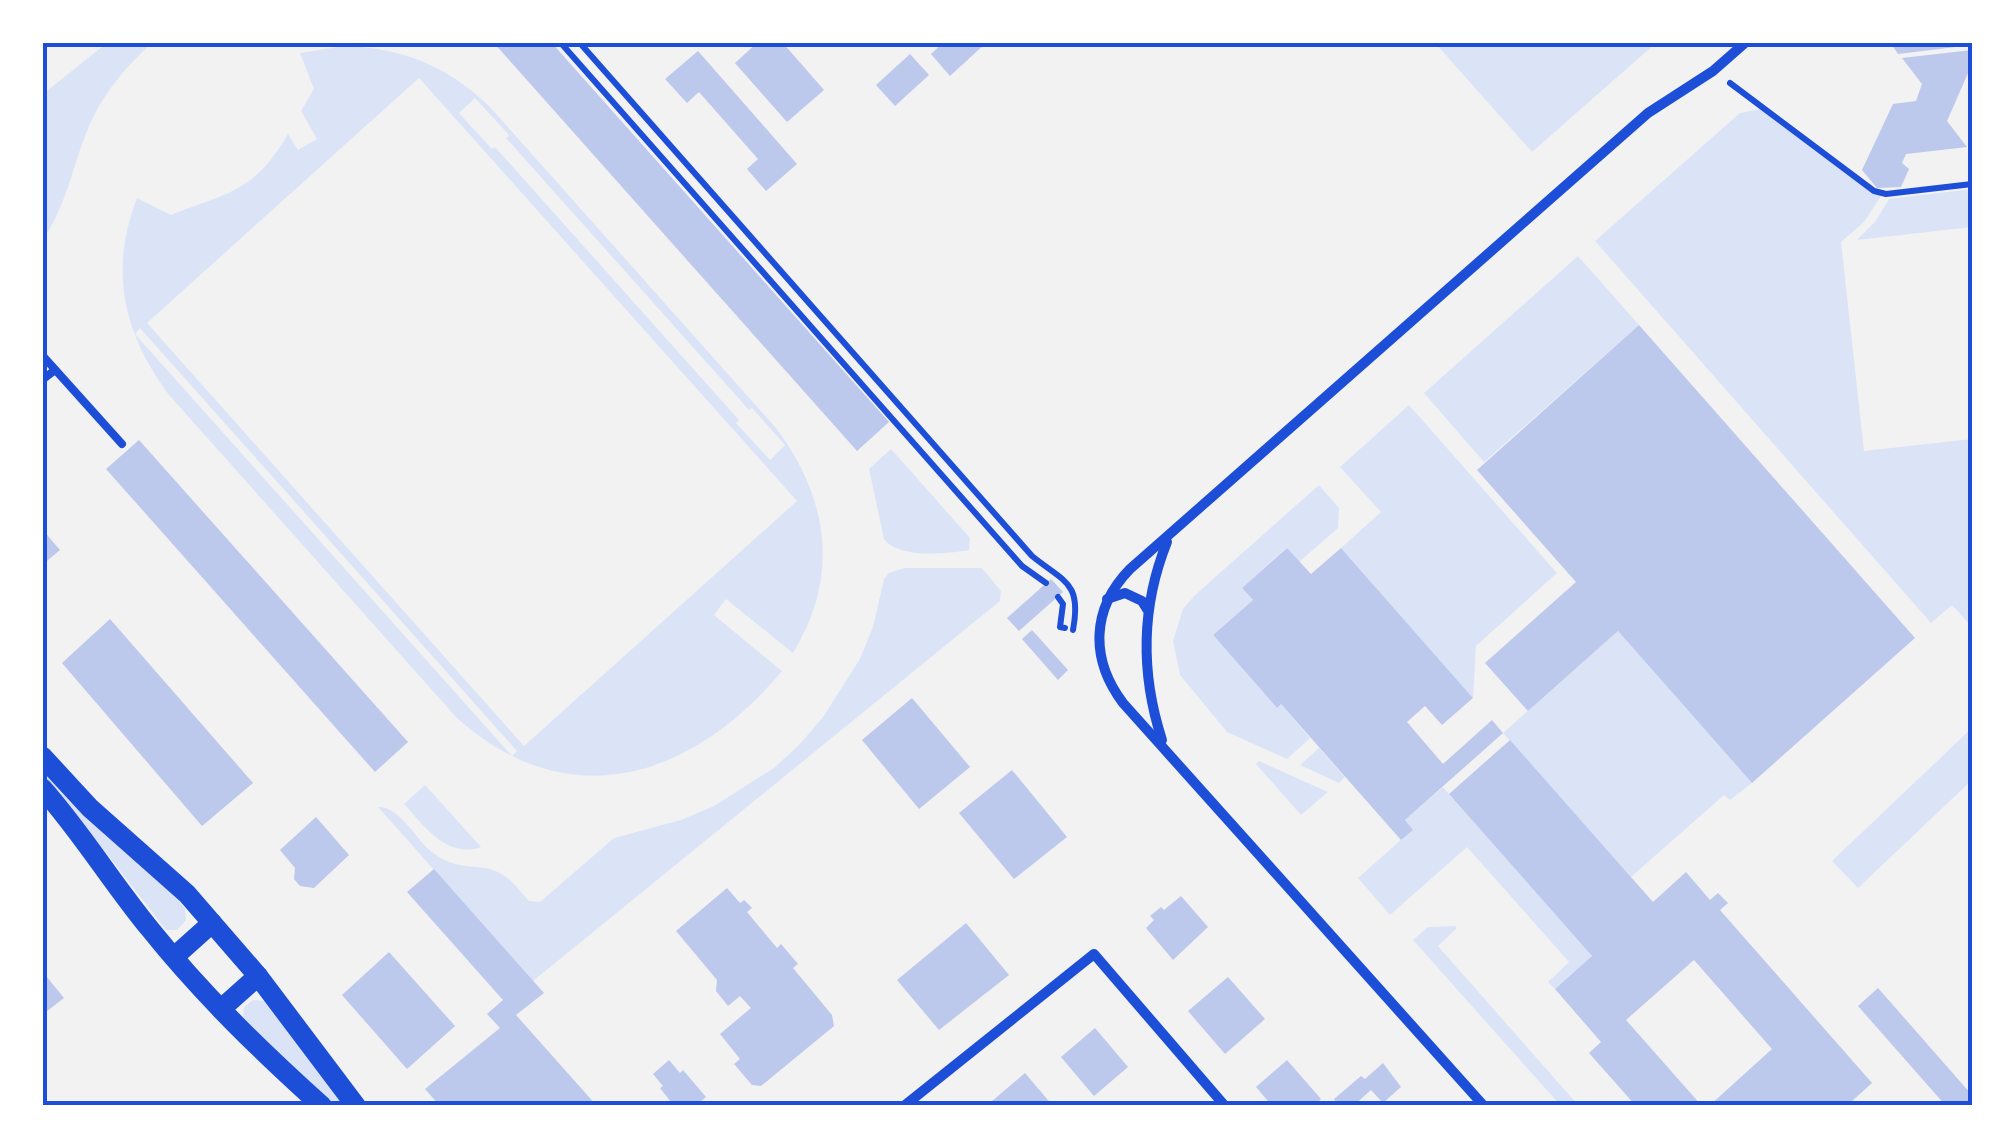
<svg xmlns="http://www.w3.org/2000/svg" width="2015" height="1148" font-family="'Fira Sans Condensed',sans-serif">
  <rect width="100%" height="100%" fill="#f2f2f2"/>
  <g fill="#dbe4f7" fill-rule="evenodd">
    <path d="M108,42L152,43C125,67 101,96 87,131C72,168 66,207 43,239V94Z"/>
    <path d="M1435,43H1656L1532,152Z"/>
    <path d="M345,46C403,48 447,66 489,106L777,429C829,500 840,576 793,653L726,599L714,615L782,671C693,778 568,819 456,717L169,395C123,333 109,271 137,198L171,215C230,192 254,192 288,134L298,150L317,139L301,111L314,89L300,53ZM419,78L797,501L524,746L147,323ZM475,98L509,135L506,138L749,410L752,408L785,445L770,460L736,423L739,420L495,147L492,149L459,113ZM140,328L517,751L512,756L135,334Z"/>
    <path d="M1760,109L1881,196L1864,222L1841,242L1864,451L1972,439V627L1952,605L1931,623L1595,241L1740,113Z"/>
    <path d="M1972,189V227L1857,240L1875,222L1889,199Z"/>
    <path d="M1578,256L1639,325L1484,462L1424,393Z"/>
    <path d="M1409,405L1557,573L1476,646L1473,698L1341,548L1381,512L1340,467Z"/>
    <path d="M891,449L970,538L969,550C946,554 899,559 884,539L869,469Z"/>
    <path d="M1319,485L1339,508L1338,528L1299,562L1286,548L1242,588L1253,600L1213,635L1276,707L1281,704L1310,738L1287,759L1227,732L1180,675L1173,641L1183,609L1195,595Z"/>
    <path d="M904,568H982L1001,591L1000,601L533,981L378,807C400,806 416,840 432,852C458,873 480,862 500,873C512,879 520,892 529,901L540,902L614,838L681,820L714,806L774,768L800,744L823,717L860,659L873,627L884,579L889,573Z"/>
    <path d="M1618,631L1752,783L1730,800L1724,795L1631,877L1503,733Z"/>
    <path d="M1972,728V780L1858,888L1832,861Z"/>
    <path d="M1319,748L1345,777L1339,783L1300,765Z"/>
    <path d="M1259,761L1328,792L1301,815L1256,764Z"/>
    <path d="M42,765L105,835L177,898L185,909L186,920L177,930H166L97,841L43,779Z"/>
    <path d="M425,785L481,847C447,859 424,826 404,804Z"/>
    <path d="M1443,787L1592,956L1555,989L1548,982L1569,962L1467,847L1390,915L1358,878L1412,830L1405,820Z"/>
    <path d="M1455,926L1457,928L1438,946L1578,1105H1560L1413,940L1428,927Z"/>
    <path d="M253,1000L267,1001L344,1105H335L250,1028L243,1018L244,1007Z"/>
  </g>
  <g fill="#bdc9ec">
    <path d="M493,42H551L889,422L857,451Z"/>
    <path d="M758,42H782L824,90L787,122L735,63Z"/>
    <path d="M944,42H987L950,76L931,54Z"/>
    <path d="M1890,42H1972V45L1898,54Z"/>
    <path d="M1972,50V64L1947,121L1967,147L1906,154L1902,163L1909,169L1901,187L1877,188L1862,170L1893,104L1916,101L1922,84L1902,58Z"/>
    <path d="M698,51L797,164L766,191L747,169L758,159L699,92L687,103L665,79Z"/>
    <path d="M910,54L929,75L895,106L876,85Z"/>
    <path d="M1639,325L1915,638L1752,783L1618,631L1528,711L1485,663L1576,582L1477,470Z"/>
    <path d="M139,440L408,742L375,772L106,469Z"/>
    <path d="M42,529L60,550L42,565Z"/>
    <path d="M1287,548L1311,574L1341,548L1473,698L1442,725L1425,706L1407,722L1443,764L1492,720L1503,733L1405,820L1413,830L1401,840L1281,704L1277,708L1213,635L1253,600L1242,588Z"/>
    <path d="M1051,579L1063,592L1019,631L1007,618Z"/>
    <path d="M110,619L253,783L202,826L62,663Z"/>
    <path d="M1032,630L1068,670L1058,680L1022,639Z"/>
    <path d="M912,698L970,767L919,809L862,740Z"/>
    <path d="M1510,740L1653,902L1686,872L1710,900L1718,893L1728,903L1720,910L1872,1083L1851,1102L1854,1106H1709L1772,1049L1694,960L1626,1020L1702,1106H1636L1589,1053L1601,1042L1555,989L1592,956L1449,794Z"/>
    <path d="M1012,770L1067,837L1014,879L959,813Z"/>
    <path d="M316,817L349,855L314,888L300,886L294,879L295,868L280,850Z"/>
    <path d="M434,869L544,993L516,1015L597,1106H440L425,1089L500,1028L487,1014L503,1000L407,892Z"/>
    <path d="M727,888L740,903L744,900L752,908L747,912L777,948L781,944L798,964L793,968L832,1015L834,1026L761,1086L752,1085L734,1064L740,1059L720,1034L751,1008L740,996L728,1006L716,991L717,980L676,931Z"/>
    <path d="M1181,896L1208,927L1173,960L1146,928L1154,920L1150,916L1161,907L1164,910Z"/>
    <path d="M966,923L1009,975L939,1030L897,980Z"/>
    <path d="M389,952L455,1026L407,1069L342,995Z"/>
    <path d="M42,971L64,998L42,1015Z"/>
    <path d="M1228,977L1265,1019L1225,1054L1188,1011Z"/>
    <path d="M1878,988L1972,1095L1965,1106H1946L1858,1006Z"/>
    <path d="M1095,1028L1128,1067L1094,1096L1061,1057Z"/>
    <path d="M669,1060L680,1073L683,1070L706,1097L695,1106H674L660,1088L663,1086L653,1074Z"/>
    <path d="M1287,1060L1321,1099L1314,1106H1272L1256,1087Z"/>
    <path d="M1383,1063L1401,1087L1383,1103L1371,1090L1353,1106H1339L1334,1099L1361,1076L1365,1079Z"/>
    <path d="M1025,1073L1053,1106H995L992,1101Z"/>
  </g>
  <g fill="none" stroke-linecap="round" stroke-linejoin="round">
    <g stroke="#1d4ed8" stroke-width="6">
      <path d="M560,42L1022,566L1046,583"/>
      <path d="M579,42L1032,556C1064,582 1082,582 1073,630"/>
      <path d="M1730,83L1874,191L1886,194L1972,184"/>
      <path d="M1058,597L1063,604L1060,627L1065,628"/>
    </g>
    <g stroke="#1d4ed8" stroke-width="8">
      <path d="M42,355L122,444"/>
      <path d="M42,380L55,370"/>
    </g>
    <g stroke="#1d4ed8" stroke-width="10">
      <path d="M1107,599L1125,593L1142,601L1147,609"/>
      <path d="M1162,740C1140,672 1141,607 1167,542"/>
      <path d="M904,1106L1094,954L1225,1106"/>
      <path d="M1484,1106L1123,703C1090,659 1091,609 1130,569L1648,113L1713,71L1746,42"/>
    </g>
    <g stroke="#1d4ed8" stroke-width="20">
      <path d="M42,756L90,808L187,894L258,976L356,1106"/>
      <path d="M42,788C82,833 112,883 150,929C202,994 260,1050 322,1106"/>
      <path d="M174,957L212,923"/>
      <path d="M221,1009L258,976"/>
    </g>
  </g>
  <rect width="2015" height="1148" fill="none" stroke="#ffffff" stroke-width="90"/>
  <rect x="45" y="45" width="1925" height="1058" fill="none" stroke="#1d4ed8" stroke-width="4"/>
</svg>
